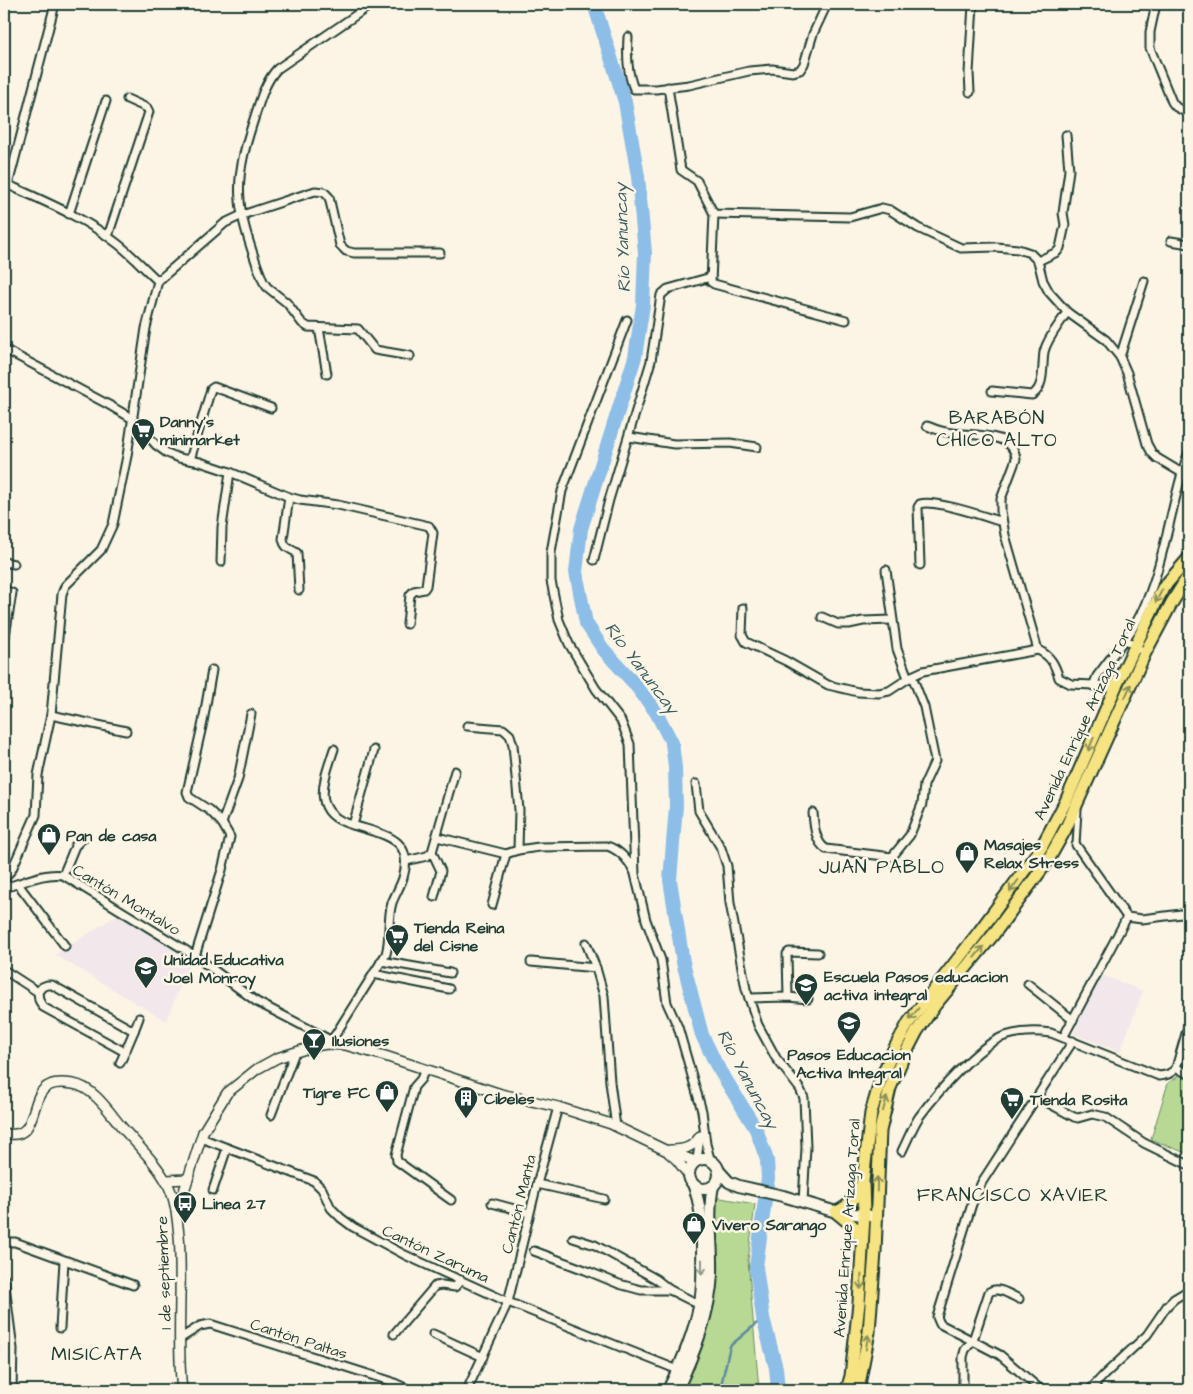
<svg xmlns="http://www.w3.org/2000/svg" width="1193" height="1394" font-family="'Architects Daughter',sans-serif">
  <rect width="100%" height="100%" fill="#fcf5e5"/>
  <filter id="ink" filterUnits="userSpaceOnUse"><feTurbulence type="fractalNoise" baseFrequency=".02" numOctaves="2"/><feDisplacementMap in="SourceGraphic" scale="10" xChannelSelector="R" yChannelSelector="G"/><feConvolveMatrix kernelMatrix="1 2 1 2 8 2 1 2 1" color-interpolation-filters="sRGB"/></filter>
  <g filter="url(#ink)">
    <g fill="#f2e8eb">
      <path d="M120,913L192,958L166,1021L55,955Z"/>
      <path d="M1100,974L1143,991L1120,1052L1073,1034Z"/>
    </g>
    <g fill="#b7d993" stroke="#6b8b64">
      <path d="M1180,1072L1189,1077L1188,1154L1151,1139L1168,1083L1176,1078Z"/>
      <path d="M715,1197L755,1204L748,1260L759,1390H682L704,1333L718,1273Z"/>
    </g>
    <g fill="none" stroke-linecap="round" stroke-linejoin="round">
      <path stroke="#608aa0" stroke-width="2.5" d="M720,1390L730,1346L763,1318"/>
      <path stroke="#8cbee8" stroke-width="14" d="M594,4L625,102L638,176L645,253L643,305L635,357L581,529L576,572L586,623L603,649L634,683L656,712L672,743L675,767L676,806L670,880L683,962L702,1035L716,1064L756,1129L767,1160L768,1178L756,1267L763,1318L776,1368L778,1390"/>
      <g stroke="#1f3d34" stroke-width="9">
        <path id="pedestrian" d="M1076,845L1078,810"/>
      </g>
      <g stroke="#1f3d34" stroke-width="11">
        <g id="minor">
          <path d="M372,4L277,69C266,81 261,97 256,113C247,140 237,171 240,200C241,221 255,261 263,281L267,287L287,303L302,323L308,327L358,329L375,350L410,356"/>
          <path d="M1156,4L1150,32V48L1172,102L1176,107L1189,114"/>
          <path d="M628,37C627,55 627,72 634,89H656L689,85L749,71L772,69L793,72L800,70L804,64L813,34L827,4"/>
          <path d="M668,87L681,170L697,181L714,214L850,217L882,208L890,210L918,228L961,248L996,247L1018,249L1030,253L1038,261L1043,281L1049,292L1067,312L1106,340L1120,357L1127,373L1147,444L1152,453L1157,458L1182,473"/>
          <path d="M970,92L969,73L973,4"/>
          <path d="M6,184C44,201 85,218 118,244C132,255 145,269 158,281"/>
          <path d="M8,185L55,4"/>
          <path d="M69,214L106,101"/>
          <path d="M714,214L711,282L714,284L846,320"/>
          <path d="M108,236L149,112L147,108L127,99"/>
          <path d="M1171,241L1189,244"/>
          <path d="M1038,261L1057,252L1060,248L1065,225L1063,213L1069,170L1066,135"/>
          <path d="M627,320L562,491L551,552V581L559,620L569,644L596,689L621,721L630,744L635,874L646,920L661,960L667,1003L678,1027L702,1111L706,1144L710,1159"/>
          <path d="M319,328L327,374"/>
          <path d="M4,349L109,405L133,419L156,445L167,453L179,458L200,462L230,472L289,497L300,500L338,505L429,526L433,533L426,586L424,589L414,591L410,595L407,624"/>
          <path d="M1120,357L1144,281"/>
          <path d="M992,391L1032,395C1045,388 1042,365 1044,352C1047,338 1060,324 1067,312"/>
          <path d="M927,426C933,428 939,431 946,432C966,437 1014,429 1016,459L1001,499V511L1005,535L1038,650"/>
          <path d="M629,437L674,444L730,443L757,447"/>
          <path d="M190,460L211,389L214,387L271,408"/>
          <path d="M289,497L283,539C285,549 290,548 297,553L299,590"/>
          <path d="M594,560L609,500L651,361L661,295L668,289L711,277"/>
          <path d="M4,562L14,564"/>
          <path d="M221,562L222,527L230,472"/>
          <path d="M920,565L918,507L920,504C934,499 986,517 1002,522"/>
          <path d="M886,570L897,649L908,678"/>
          <path d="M4,590L12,593L4,642"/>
          <path d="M743,608L742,635L746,642L786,661L828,685L858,692L879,693L889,691L912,676L923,671L1038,650C1051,656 1055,665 1059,678L1071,684L1116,686"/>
          <path d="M822,617L838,624H849L863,621L892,620"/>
          <path d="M1145,653L1125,639C1154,603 1164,544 1175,500C1179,484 1183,467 1189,452"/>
          <path d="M1093,686L1097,676L1125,639"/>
          <path d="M51,715L126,731"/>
          <path d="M334,749C324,780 309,814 353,825"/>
          <path d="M696,784L699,811L721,848L727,866L730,903L746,989L758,1025L776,1058L800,1089L804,1098L806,1147L803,1202"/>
          <path d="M813,813C814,825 815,842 826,849L892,857L910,835L922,804L924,785L935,761L924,707L912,676"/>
          <path d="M222,823L238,779L251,714"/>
          <path d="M437,837L506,854L518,850L519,810L513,745L510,735L503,729L467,726"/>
          <path d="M1076,845L1127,917L1142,919L1189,913"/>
          <path d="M518,850L539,847L607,846C620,850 628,860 634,871"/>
          <path d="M432,852L441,871L434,897"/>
          <path d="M406,861L427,856L432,852L455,771"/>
          <path d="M63,875L75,846L84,837"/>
          <path d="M4,879L12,869L36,815L38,775L51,715L62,594L65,586L101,550L113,524L127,456L146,328L158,281L225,223L242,215L315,191L324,192L329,197L340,245L346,251L354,253H440"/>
          <path d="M18,884L65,946"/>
          <path d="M4,888C23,883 43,872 63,875L195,956L257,1002L338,1044"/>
          <path d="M492,905L506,854"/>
          <path d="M586,943L596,968L604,996L610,1082L616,1127"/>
          <path d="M195,956L222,870L230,837L222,823L209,810L189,797L187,792L203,722L212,670"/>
          <path d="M381,961L450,973"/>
          <path d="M531,962L596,968"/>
          <path d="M4,970L38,992"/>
          <path d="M373,974L449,989"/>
          <path d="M1028,984L1073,1020"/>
          <path d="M47,985H52L134,1031L125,1052L43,1007L39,1000L38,992L42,987Z"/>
          <path d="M788,997L787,954L789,952L818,953"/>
          <path d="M749,998L788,997L808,999"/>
          <path d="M134,1031L139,1018"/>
          <path d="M1064,1036L1127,917"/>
          <path d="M332,1040L386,954C391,937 387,919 392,903C395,895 400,887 403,878C415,837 383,835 353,825L374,750"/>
          <path d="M120,1063L125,1052"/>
          <path d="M1176,1068L1189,1074"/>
          <path d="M425,1069L421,1079L414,1087L396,1155L397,1161L451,1200"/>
          <path d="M1037,1097L1074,1117L1078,1118L1092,1114L1105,1117L1144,1143L1189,1165"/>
          <path d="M271,1115L295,1052"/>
          <path d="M201,1138L314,1181L322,1189L331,1208L341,1218L353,1227L405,1255L508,1302L678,1370"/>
          <path d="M902,1151C907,1141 913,1126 919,1117C936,1094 979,1044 1005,1036C1020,1031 1036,1031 1051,1033L1159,1076C1167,1075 1171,1074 1176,1068L1189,1023"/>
          <path d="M697,1160L700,1136"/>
          <path d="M537,1184L604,1199"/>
          <path d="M213,1190L227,1148"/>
          <path d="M492,1203L529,1213"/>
          <path d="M573,1238L595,1245L656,1279L670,1290"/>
          <path d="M4,1242H15L133,1285"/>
          <path d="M534,1251L585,1270L619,1284L641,1290H670L700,1305"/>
          <path d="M4,1278L13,1349L12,1390"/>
          <path d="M60,1328L64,1261"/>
          <path d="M394,1334L435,1286L442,1285L455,1287L461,1280"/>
          <path d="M433,1334L483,1357"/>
          <path d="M181,1338L200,1326L210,1324L390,1381L410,1390"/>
          <path d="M467,1390L508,1302L537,1184L558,1107"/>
          <path d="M963,1390V1357L965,1350L973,1340L989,1292C998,1286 1009,1294 1019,1299"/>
          <path d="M1041,1390L1000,1355L940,1324L937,1317L972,1204L982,1182L1073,1041"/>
          <path d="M1090,1390L1104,1375L1147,1335L1167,1306L1174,1299L1189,1290"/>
        </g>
      </g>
      <g stroke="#1f3d34" stroke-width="12">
        <g id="tertiary">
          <path d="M4,824V854"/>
          <path d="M4,1133C41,1143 27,1094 50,1085C57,1082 66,1083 73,1084C93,1087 108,1110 120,1125C137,1145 158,1164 169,1187C176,1202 177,1219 179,1235C183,1287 176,1339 182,1390"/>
          <path d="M670,1150C683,1150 693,1148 700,1136"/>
          <path d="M669,1153L677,1160L690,1177"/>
          <path d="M166,1180L188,1179"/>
          <path d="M177,1213L203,1132L227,1093L257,1069L277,1058L315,1046L327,1044L345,1045L385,1056L501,1094L558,1107L611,1124L665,1150L695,1161"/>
        </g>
      </g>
      <g stroke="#1f3d34" stroke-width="14">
        <g id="secondary">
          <circle cx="704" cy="1174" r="15"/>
          <path d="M720,1172L729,1182L739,1186L783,1196L833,1211L870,1216"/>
          <path d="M668,1390C681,1364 693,1336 699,1307C704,1287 702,1265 702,1245C702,1224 701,1205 693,1184"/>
          <path d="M677,1390C694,1354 710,1314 712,1274C713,1244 707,1215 713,1186"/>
        </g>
      </g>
      <g stroke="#1f3d34" stroke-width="15">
        <g id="primary">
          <path d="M836,1212L854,1227L862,1242"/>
          <path d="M836,1212C850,1207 856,1196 862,1183"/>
          <path d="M847,1390L851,1376L859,1303L864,1216L863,1181L871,1113L881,1079L892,1053L909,1022L979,932L1041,848L1066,801L1116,686L1163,588L1189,558"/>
          <path d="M858,1390L869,1332L875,1252L880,1131L890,1088L902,1060L917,1031L935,1005L993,935L1047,862L1065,830L1145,653L1171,604L1189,575"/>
        </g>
      </g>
      <use href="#pedestrian" stroke="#fcf5e5" stroke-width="5"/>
      <use href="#minor" stroke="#fcf5e5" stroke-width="7"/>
      <use href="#tertiary" stroke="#fcf5e5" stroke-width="9"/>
      <use href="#secondary" stroke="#fcf5e5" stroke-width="10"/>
      <use href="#primary" stroke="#f6e381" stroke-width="11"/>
    </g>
    <defs><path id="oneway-shaft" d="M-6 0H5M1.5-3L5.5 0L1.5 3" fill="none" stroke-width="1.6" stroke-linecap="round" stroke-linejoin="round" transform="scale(1.25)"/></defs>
    <g stroke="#8a905a">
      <use href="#oneway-shaft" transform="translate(1159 596) rotate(117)"/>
      <use href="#oneway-shaft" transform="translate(1128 691) rotate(-66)"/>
      <use href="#oneway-shaft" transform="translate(1091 744) rotate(113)"/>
      <use href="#oneway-shaft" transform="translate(1014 886) rotate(126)"/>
      <use href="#oneway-shaft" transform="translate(979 952) rotate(-50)"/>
      <use href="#oneway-shaft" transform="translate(914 1014) rotate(127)"/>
      <use href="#oneway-shaft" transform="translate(885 1104) rotate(-74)"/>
      <use href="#oneway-shaft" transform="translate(877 1184) rotate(-89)"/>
      <use href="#oneway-shaft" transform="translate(861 1282) rotate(93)"/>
      <use href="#oneway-shaft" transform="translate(867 1342) rotate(-81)"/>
    </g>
    <use stroke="#8e998c" href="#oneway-shaft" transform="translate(702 1267) rotate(90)"/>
  </g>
  <defs>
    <g id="supermarket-pin" transform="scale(1.25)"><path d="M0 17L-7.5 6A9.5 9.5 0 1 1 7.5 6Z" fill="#1f3d34" stroke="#fcf5e5"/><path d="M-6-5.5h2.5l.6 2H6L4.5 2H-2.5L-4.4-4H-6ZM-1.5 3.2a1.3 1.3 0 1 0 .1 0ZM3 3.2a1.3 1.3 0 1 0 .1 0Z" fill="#fff"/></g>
    <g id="shop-pin" transform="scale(1.25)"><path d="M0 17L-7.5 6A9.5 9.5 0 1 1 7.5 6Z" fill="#1f3d34" stroke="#fcf5e5"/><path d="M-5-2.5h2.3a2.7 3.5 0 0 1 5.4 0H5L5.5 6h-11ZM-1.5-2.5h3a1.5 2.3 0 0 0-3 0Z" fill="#fff"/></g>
    <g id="school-pin" transform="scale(1.25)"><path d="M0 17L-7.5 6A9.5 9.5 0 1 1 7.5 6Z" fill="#1f3d34" stroke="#fcf5e5"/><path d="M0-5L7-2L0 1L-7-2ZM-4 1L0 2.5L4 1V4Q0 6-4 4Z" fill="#fff"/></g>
    <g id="bar-pin" transform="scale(1.25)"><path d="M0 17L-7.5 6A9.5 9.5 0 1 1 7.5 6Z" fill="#1f3d34" stroke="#fcf5e5"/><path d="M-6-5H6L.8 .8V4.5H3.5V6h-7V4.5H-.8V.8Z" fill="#fff"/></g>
    <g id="building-pin" transform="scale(1.25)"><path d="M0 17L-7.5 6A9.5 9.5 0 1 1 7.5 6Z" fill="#1f3d34" stroke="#fcf5e5"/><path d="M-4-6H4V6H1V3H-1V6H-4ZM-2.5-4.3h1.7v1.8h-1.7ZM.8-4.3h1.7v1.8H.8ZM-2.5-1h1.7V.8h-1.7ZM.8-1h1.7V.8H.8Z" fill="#fff"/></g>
    <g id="bus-pin" transform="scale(1.25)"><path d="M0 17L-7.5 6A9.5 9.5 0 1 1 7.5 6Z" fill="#1f3d34" stroke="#fcf5e5"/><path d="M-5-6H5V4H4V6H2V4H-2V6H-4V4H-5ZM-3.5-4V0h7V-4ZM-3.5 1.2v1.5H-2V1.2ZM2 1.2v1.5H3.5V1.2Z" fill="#fff"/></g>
  </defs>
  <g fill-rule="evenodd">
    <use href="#supermarket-pin" x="143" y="430"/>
    <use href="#shop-pin" x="49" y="835"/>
    <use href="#shop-pin" x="967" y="853"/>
    <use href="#supermarket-pin" x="397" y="936"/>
    <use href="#school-pin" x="146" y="968"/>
    <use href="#school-pin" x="806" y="985"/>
    <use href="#school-pin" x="849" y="1023"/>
    <use href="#bar-pin" x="314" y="1040"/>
    <use href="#shop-pin" x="387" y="1092"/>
    <use href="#building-pin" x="466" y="1098"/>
    <use href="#supermarket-pin" x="1012" y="1099"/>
    <use href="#bus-pin" x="185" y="1203"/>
    <use href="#shop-pin" x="694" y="1224"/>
  </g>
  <g text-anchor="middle" stroke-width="5" stroke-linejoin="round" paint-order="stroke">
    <g font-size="16" font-weight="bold" fill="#1f3d34" stroke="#fcf5e5" text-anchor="start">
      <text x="160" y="427">Danny's<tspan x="160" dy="18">minimarket</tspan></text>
      <text x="66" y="841">Pan de casa</text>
      <text x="984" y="850">Masajes<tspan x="984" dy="18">Relax Stress</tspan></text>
      <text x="414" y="933">Tienda Reina<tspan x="414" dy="18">del Cisne</tspan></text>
      <text x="164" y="965">Unidad Educativa<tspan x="164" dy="18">Joel Monroy</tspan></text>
      <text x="824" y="982">Escuela Pasos educacion<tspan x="824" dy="18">activa integral</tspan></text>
      <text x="332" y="1046">Ilusiones</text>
      <text x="849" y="1060" text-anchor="middle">Pasos Educacion<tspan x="849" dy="18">Activa Integral</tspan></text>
      <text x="370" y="1098" text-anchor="end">Tigre FC</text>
      <text x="484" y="1104">Cibeles</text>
      <text x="1030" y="1105">Tienda Rosita</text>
      <text x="202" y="1209">Linea 27</text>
      <text x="712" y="1230">Vivero Sarango</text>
    </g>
    <g font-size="16" fill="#1f3d34" stroke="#fcf5e5">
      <text transform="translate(1084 719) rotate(-65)" y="6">Avenida Enrique Arízaga Toral</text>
      <text transform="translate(127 899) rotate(31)" y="6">Cantón Montalvo</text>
      <text transform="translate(518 1204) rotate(-76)" y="6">Cantón Manta</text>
      <text transform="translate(846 1228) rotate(-86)" y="6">Avenida Enrique Arízaga Toral</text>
      <text transform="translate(436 1253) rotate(25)" y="6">Cantón Zaruma</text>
      <text transform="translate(163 1273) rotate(-92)" y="6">1 de septiembre</text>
      <text transform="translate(299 1338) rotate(18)" y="6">Cantón Paltas</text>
    </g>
    <g font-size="18" font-style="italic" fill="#3a5d61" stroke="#fcf5e5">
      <text transform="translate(622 238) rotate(-92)" y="6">Río Yanuncay</text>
      <text transform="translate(642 668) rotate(53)" y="6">Río Yanuncay</text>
      <text transform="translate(748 1079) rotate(62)" y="6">Río Yanuncay</text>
    </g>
    <g font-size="19" letter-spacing="1" fill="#1f3d34" stroke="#fcf5e5">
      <text x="997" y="424">BARABÓN<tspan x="997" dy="22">CHICO ALTO</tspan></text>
      <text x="882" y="873">JUAN PABLO</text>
      <text x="1013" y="1201">FRANCISCO XAVIER</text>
      <text x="97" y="1360">MISICATA</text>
    </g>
  </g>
  <rect width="1193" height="1394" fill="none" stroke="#fcf5e5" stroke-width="20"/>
  <rect x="10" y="10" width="1173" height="1374" fill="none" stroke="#1f3d34" stroke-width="2" filter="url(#ink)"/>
</svg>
